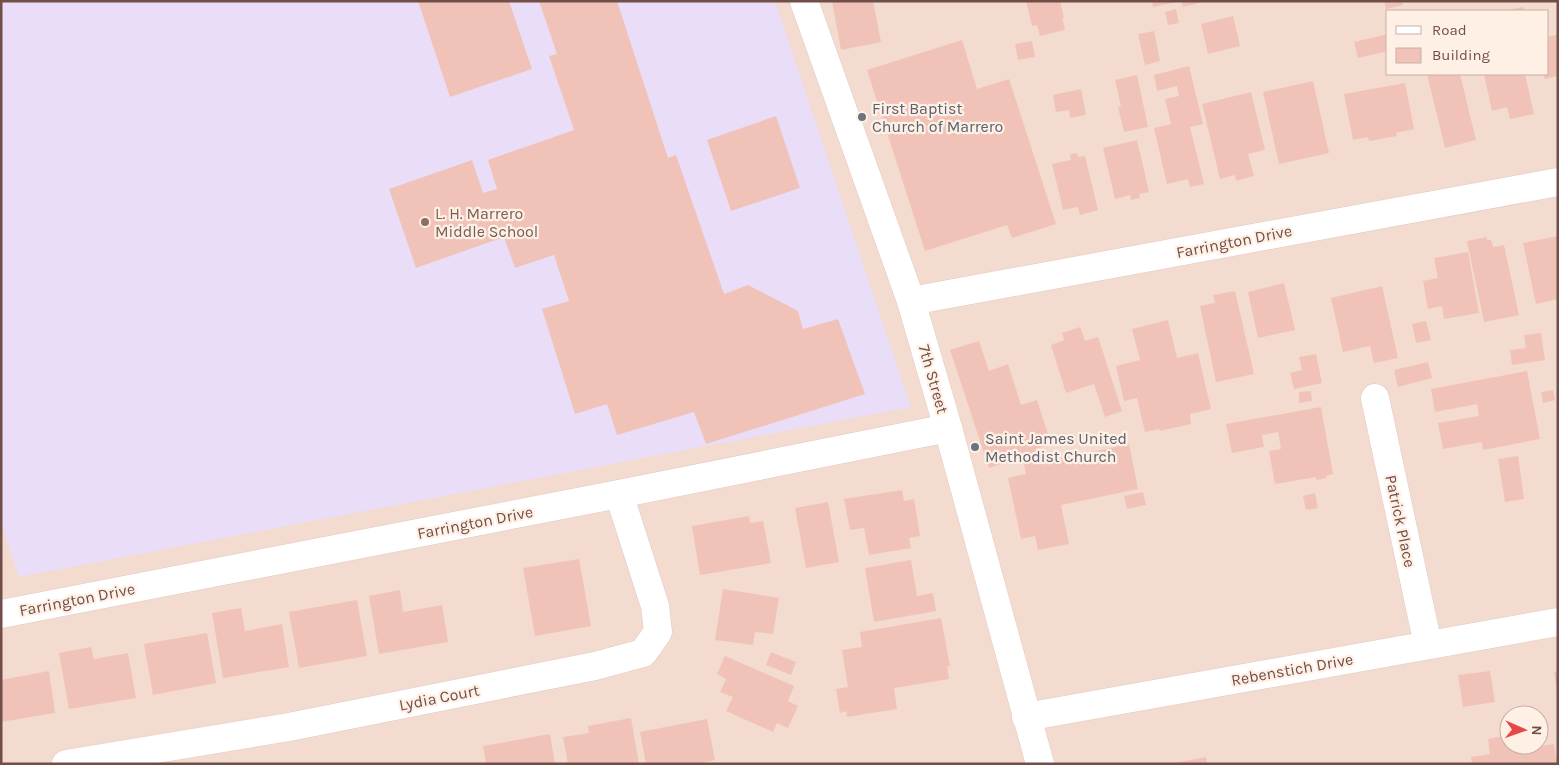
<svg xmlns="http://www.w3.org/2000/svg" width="1559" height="765" font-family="Karla,sans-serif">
  <rect width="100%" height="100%" fill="#fcebe0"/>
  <path fill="#f3dbcf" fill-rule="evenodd" d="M1,1H1558V764H1ZM1388,11H1548V74H1388ZM1509,715H1539V745H1509Z"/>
  <path fill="#e9ddf8" d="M1,1H775L911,407L19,577L1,522Z"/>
  <g fill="#f1c3b8">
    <path d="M418,1H509L532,69L450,97Z"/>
    <path d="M539,1H617L668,158L676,155L724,294L748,285L798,311L803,329L838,319L865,394L706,444L694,412L617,435L607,404L575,414L542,309L569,301L554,255L515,268L504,237L416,268L389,189L472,160L483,193L497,189L488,160L574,130L549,56L557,54Z"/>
    <path d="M832,1H873L881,42L841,50Z"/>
    <path d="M1026,1H1060L1064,18H1062L1065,30L1040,36L1037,25L1032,26Z"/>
    <path d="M1152,1H1176V2L1153,7Z"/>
    <path d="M1182,1H1199V3L1183,7Z"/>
    <path d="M1384,1H1402L1403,5L1386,9Z"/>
    <path d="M1523,7L1524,11H1508V10Z"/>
    <path d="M1176,9L1179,23L1168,25L1165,12Z"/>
    <path d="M1233,16L1240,46L1208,54L1201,24Z"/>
    <path d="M1154,31L1160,61L1145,65L1138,34Z"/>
    <path d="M1388,34V51L1358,58L1354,42Z"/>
    <path d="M1558,34V76L1545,79L1543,74H1548V37Z"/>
    <path d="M962,40L977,89L1009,79L1056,224L1012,238L1007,225L925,251L867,70Z"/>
    <path d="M1032,41L1035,57L1018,60L1015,44Z"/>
    <path d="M1189,66L1203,124L1190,127L1204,184L1190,187L1188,179L1167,184L1154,128L1171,124L1165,99L1179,96L1177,86L1157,91L1154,75Z"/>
    <path d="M1427,74H1460L1476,140L1445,148Z"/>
    <path d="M1484,74H1525L1534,114L1510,119L1507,107L1492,111Z"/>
    <path d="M1137,75L1148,127L1124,132L1118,107L1121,106L1115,80Z"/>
    <path d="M1313,81L1329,153L1279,164L1263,92Z"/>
    <path d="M1405,83L1414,129L1396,133L1397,136L1369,141L1368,137L1353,140L1344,94Z"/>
    <path d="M1081,89L1086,115L1070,118L1069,110L1056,112L1053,95Z"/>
    <path d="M1251,92L1265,150L1248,154L1254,176L1236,181L1235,175L1220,179L1202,104Z"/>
    <path d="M776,116L800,188L731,211L707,140Z"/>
    <path d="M1137,140L1149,192L1139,194L1140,198L1131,200L1130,195L1115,199L1103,148Z"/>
    <path d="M1077,153L1078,157L1085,156L1098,210L1080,215L1078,207L1063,210L1052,164L1071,160L1070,154Z"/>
    <path d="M1558,236V299L1536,304L1523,243Z"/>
    <path d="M1487,237V240H1491L1493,247L1504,245L1519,315L1484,322L1467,241Z"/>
    <path d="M1468,252L1479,313L1444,319L1442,306L1428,309L1423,281L1438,278L1434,258Z"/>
    <path d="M1284,283L1295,330L1258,338L1248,292Z"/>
    <path d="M1382,286L1398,358L1374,363L1370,346L1343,352L1331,298Z"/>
    <path d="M1235,291L1254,374L1216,382L1200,306L1215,303L1213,295Z"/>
    <path d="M1168,320L1177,358L1198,353L1211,409L1190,414L1191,424L1160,431L1159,429L1145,432L1137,398L1124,401L1116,366L1140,360L1132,329Z"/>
    <path d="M1426,321L1431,340L1416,343L1412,324Z"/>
    <path d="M1080,327L1085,341L1098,337L1122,411L1105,417L1094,384L1066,393L1051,345L1064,340L1062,333Z"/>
    <path d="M1541,333L1545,360L1512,365L1510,350L1526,348L1524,335Z"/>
    <path d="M979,341L989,371L1008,364L1021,405L1037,400L1051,444L1036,449V452L989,468L950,350Z"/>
    <path d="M1316,354L1322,383L1294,389L1290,373L1302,370L1299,357Z"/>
    <path d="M1428,362L1432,378L1398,387L1394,370Z"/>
    <path d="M1527,371L1540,439L1483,450L1482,442L1443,449L1438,423L1479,416L1477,404L1435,412L1431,389Z"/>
    <path d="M1553,390L1555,400L1543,403L1541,392Z"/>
    <path d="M1311,391L1312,401L1299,403V392Z"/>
    <path d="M1321,407L1333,474L1326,476L1327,478L1316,480V477L1275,484L1269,451L1281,449L1278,432L1262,435L1264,447L1232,453L1226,424Z"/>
    <path d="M1129,444L1138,489L1061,505L1069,544L1038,550L1035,536L1021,539L1008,478L1026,474L1024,463L1044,459L1045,462Z"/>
    <path d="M1518,456L1524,499L1505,502L1498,459Z"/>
    <path d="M902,490L904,501L914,499L920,536L909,538L911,548L869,555L864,528L850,530L844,499Z"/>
    <path d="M1143,492L1146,505L1127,509L1124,496Z"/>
    <path d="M1315,493L1318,508L1306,510L1303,496Z"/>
    <path d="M828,502L839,562L806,568L795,508Z"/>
    <path d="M749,516L750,523L763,521L771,563L700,575L692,526Z"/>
    <path d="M579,559L591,626L535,636L523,568Z"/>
    <path d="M911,560L917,596L933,593L936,611L874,622L865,568Z"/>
    <path d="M723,589L779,598L773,634L755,632L753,645L715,640Z"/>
    <path d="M400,590L403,612L442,605L448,642L379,654L369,596Z"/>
    <path d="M357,600L367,656L299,668L289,612Z"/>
    <path d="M241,608L245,631L282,624L289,667L223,678L212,613Z"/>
    <path d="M941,618L950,666H947L949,679L894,688L897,709L847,717L846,711L840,713L836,689L848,687L842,650L862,647L860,632Z"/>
    <path d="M207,633L216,683L153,695L144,644Z"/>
    <path d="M91,647L94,659L128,653L136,698L69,709L59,653Z"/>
    <path d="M771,652L796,662L791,675L766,665Z"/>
    <path d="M725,656L794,686L788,701L798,706L788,728L777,723L773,732L726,711L733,697L720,692L726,679L717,674Z"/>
    <path d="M49,671L55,713L1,722V680Z"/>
    <path d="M1490,671L1495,702L1463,707L1458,675Z"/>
    <path d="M1558,671V691H1557L1554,672Z"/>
    <path d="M631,718L639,764H568L563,737L589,733L588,726Z"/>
    <path d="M707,719L715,760L698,764H646L640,732Z"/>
    <path d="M550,734L555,764H486L483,746Z"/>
    <path d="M1509,735V745H1528L1529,748L1554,744L1557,764H1472L1471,757L1490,754L1488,739Z"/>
    <path d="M1206,757L1207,764H1176L1175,763Z"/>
  </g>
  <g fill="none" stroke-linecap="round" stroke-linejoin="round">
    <g stroke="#e2c8c0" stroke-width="29">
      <g id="minor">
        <path d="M911,301L1558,182"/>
        <path d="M1375,398L1428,645"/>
        <path d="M1,614L619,494L948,428"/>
        <path d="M1026,717L1558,622"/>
        <path d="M66,764L289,727L595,666L643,653L658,632L655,606L619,494"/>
      </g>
    </g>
    <g stroke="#e2c8c0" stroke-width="29">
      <path id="tertiary" d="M804,1L911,301L948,428L1040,764"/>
    </g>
    <use href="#minor" stroke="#fff" stroke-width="28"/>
    <use href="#tertiary" stroke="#fff" stroke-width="28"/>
  </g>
  <g fill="#6b7280" stroke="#fff0e6" stroke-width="2">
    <circle cx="862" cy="117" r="5"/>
    <circle cx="975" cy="447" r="5"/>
  </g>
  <circle fill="#8d6e63" stroke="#fff0e6" stroke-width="2" cx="425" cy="222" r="5"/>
  <g text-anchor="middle" stroke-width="4.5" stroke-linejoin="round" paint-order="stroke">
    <g font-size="16" fill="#5b616d" stroke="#fff0e6" text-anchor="start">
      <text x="872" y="114">First Baptist<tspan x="872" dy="18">Church of Marrero</tspan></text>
      <text x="985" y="444">Saint James United<tspan x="985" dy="18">Methodist Church</tspan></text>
    </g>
    <g font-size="16" fill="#785e54" stroke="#fff0e6" text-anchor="start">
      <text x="435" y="219">L. H. Marrero<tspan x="435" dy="18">Middle School</tspan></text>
    </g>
    <g font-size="16" fill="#724e48" stroke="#fff0e6">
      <text transform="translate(1234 241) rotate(-11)" y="6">Farrington Drive</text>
      <text transform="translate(934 379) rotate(74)" y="6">7th Street</text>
      <text transform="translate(1401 521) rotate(78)" y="6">Patrick Place</text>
      <text transform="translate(475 522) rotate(-11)" y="6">Farrington Drive</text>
      <text transform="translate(77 599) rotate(-11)" y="6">Farrington Drive</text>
      <text transform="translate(1292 669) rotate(-10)" y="6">Rebenstich Drive</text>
      <text transform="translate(439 697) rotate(-11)" y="6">Lydia Court</text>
    </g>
  </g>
  <rect width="1559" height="765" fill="none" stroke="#724e48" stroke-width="5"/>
  <rect x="1386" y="10" width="162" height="65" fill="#fff0e6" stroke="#c7afa7"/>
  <rect x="1396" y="26" width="25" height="8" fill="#ffffff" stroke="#c7afa7"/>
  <text x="1432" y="35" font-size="15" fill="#724e48">Road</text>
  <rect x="1396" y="48" width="25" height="15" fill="#f1c3b8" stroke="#c7afa7"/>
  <text x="1432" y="60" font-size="15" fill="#724e48">Building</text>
  <g transform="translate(1524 730) rotate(92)"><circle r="24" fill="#fff0e6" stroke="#c7afa7"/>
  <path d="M0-4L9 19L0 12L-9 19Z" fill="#e54846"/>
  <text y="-8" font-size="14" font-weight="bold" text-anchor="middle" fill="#724e48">N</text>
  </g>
</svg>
